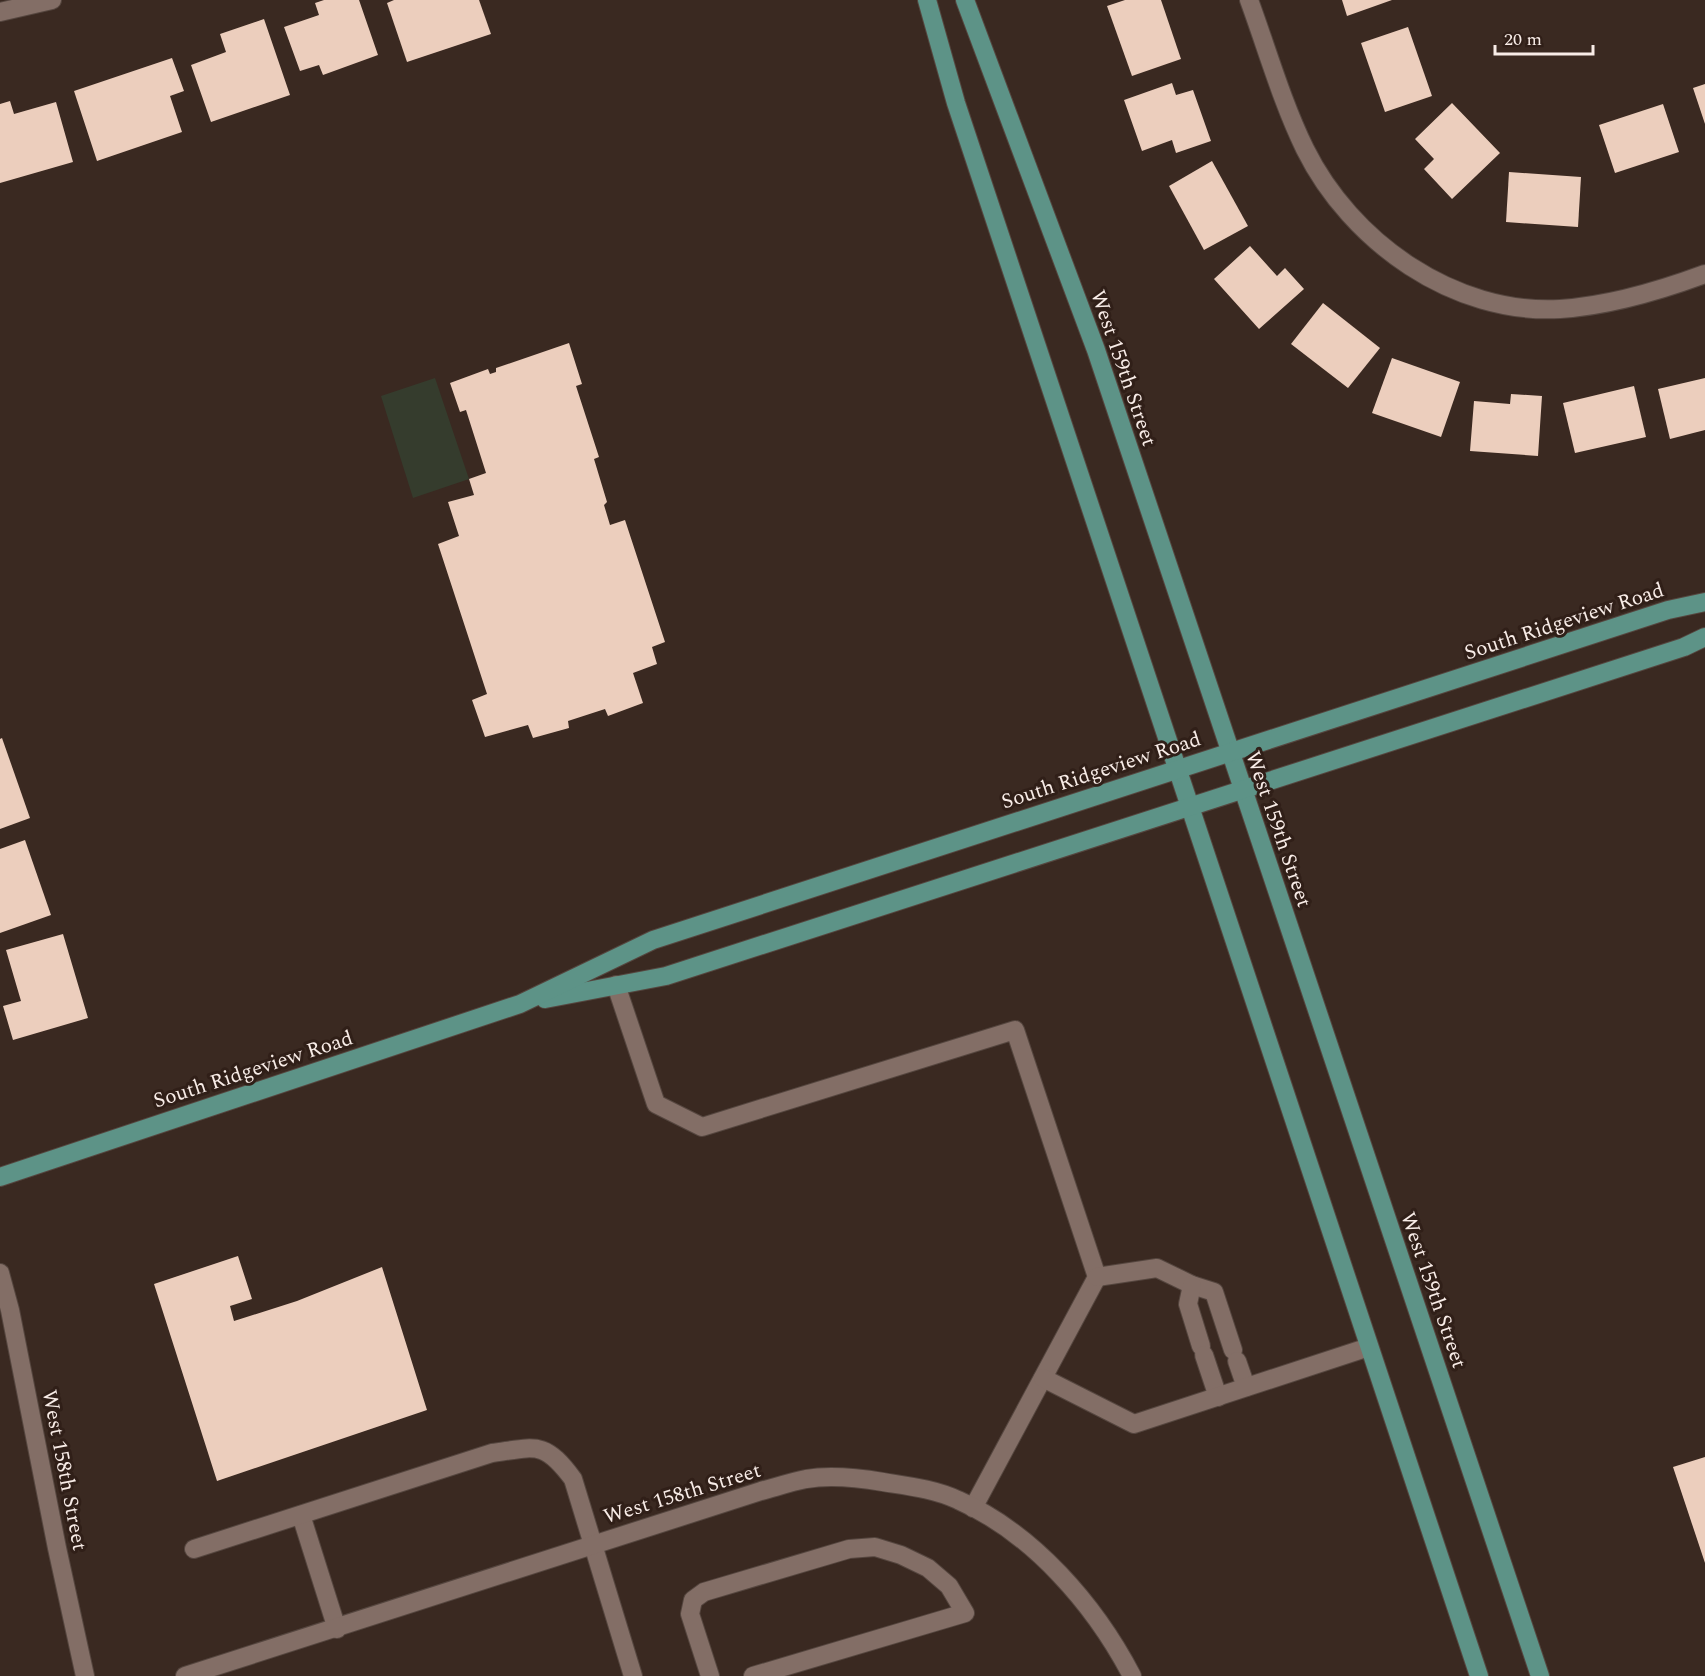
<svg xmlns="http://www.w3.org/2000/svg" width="1705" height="1676" font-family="Spectral,serif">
  <rect width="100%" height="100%" fill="#3a2921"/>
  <path fill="#353c2d" d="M435,378L469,479L413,498L381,396Z"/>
  <g fill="#eccebd">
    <path d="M324,0H359L378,55L323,75L319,65L300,71L284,27L319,15L315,3Z"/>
    <path d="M394,0H479L491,34L407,62L387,3Z"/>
    <path d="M1125,0H1161L1181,59L1132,76L1107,6Z"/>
    <path d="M1342,0H1392L1347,16Z"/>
    <path d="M264,19L290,95L211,122L191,65L226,52L220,34Z"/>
    <path d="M1408,27L1432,96L1385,112L1361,43Z"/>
    <path d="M172,58L184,91L170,96L182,132L97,161L74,91Z"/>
    <path d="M1172,83L1176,95L1193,90L1211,141L1176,153L1172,140L1142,151L1124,100Z"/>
    <path d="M1705,84V124L1693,88Z"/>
    <path d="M10,101L14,114L56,102L73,162L0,183V104Z"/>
    <path d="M1452,103L1500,153L1452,199L1424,169L1434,159L1415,139Z"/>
    <path d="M1663,104L1679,152L1615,173L1599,125Z"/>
    <path d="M1212,161L1248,226L1204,250L1169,186Z"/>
    <path d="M1509,172L1581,177L1578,227L1506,222Z"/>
    <path d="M1250,246L1277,276L1285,268L1304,289L1259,329L1214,279Z"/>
    <path d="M1323,303L1380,348L1348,388L1291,344Z"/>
    <path d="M569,343L582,384L576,386L599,457L594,459L607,502L604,505L610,525L625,520L665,642L652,647L657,664L633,673L643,703L608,716L605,709L568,721L569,728L533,738L528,725L485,737L472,700L487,694L438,544L459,536L448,502L474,495L469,479L486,473L466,410L460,412L450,383L488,369L490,374L496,372V368Z"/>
    <path d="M1392,358L1460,382L1441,437L1372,413Z"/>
    <path d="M1705,378V430L1670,439L1658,389Z"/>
    <path d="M1634,386L1646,437L1575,453L1563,403Z"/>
    <path d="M1511,394L1542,396L1538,456L1470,451L1474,401L1510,404Z"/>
    <path d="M2,738L30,818L0,829V739Z"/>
    <path d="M25,840L51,915L0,933V849Z"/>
    <path d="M63,934L88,1018L13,1040L3,1006L21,1001L6,950Z"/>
    <path d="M238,1256L252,1299L230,1306L234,1321L297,1301L382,1267L427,1410L217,1481L154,1284Z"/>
    <path d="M1705,1457V1563L1673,1467Z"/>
  </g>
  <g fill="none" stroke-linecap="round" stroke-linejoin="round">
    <g stroke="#55463f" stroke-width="20">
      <g id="minor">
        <path d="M1249,0C1267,49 1282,102 1305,149C1351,242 1454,315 1560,309C1609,306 1659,291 1705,274"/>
        <path d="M0,12L52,0"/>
        <path d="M616,985L656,1104L702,1127L1015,1030L1097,1277L973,1508"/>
        <path d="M0,1273L10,1310L57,1548L85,1676"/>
        <path d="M1097,1277L1157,1268L1192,1285L1214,1292L1233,1350"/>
        <path d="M1192,1285L1188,1304L1201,1346"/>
        <path d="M1204,1355L1218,1397"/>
        <path d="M1237,1361L1246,1387"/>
        <path d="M1043,1378L1134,1424L1369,1347"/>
        <path d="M301,1515L337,1629"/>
        <path d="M194,1549L492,1453C536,1447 544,1440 573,1479L633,1676"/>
        <path d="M185,1676L761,1491C776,1487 791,1482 806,1479C830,1475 859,1478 883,1482C908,1486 935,1489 958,1500C1033,1533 1095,1605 1132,1676"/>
        <path d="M710,1676L690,1614L693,1600L704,1592L849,1549L875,1547L901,1555L928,1568L949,1586L965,1613L753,1676"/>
      </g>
    </g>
    <g stroke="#55463f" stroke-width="20">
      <g id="major">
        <path d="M927,0L956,103L1479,1676"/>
        <path d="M965,0L1096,350L1540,1676"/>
        <path d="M545,999L666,976L1684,647L1705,637"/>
        <path d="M0,1177L520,1004L653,940L1668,610L1705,602"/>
      </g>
    </g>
    <use href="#minor" stroke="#836e66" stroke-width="18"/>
    <use href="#major" stroke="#5d9387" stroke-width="18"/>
  </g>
  <g text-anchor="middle" stroke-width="6" stroke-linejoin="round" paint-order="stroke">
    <g font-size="21" fill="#f8ece7" stroke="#301f18">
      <text transform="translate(1124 368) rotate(71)" y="7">West 159th Street</text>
      <text transform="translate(1564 621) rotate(-18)" y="7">South Ridgeview Road</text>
      <text transform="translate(1101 770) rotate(-18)" y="7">South Ridgeview Road</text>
      <text transform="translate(1279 829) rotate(71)" y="7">West 159th Street</text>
      <text transform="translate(253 1069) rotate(-18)" y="7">South Ridgeview Road</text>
      <text transform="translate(1434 1290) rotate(71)" y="7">West 159th Street</text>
      <text transform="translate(65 1470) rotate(79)" y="7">West 158th Street</text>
      <text transform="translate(682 1493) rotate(-17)" y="7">West 158th Street</text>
    </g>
  </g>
  <path d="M1495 45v9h98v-9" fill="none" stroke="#f8ece7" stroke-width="3"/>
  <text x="1504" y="45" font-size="18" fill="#f8ece7" stroke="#301f18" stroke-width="4.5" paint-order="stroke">20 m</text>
</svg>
